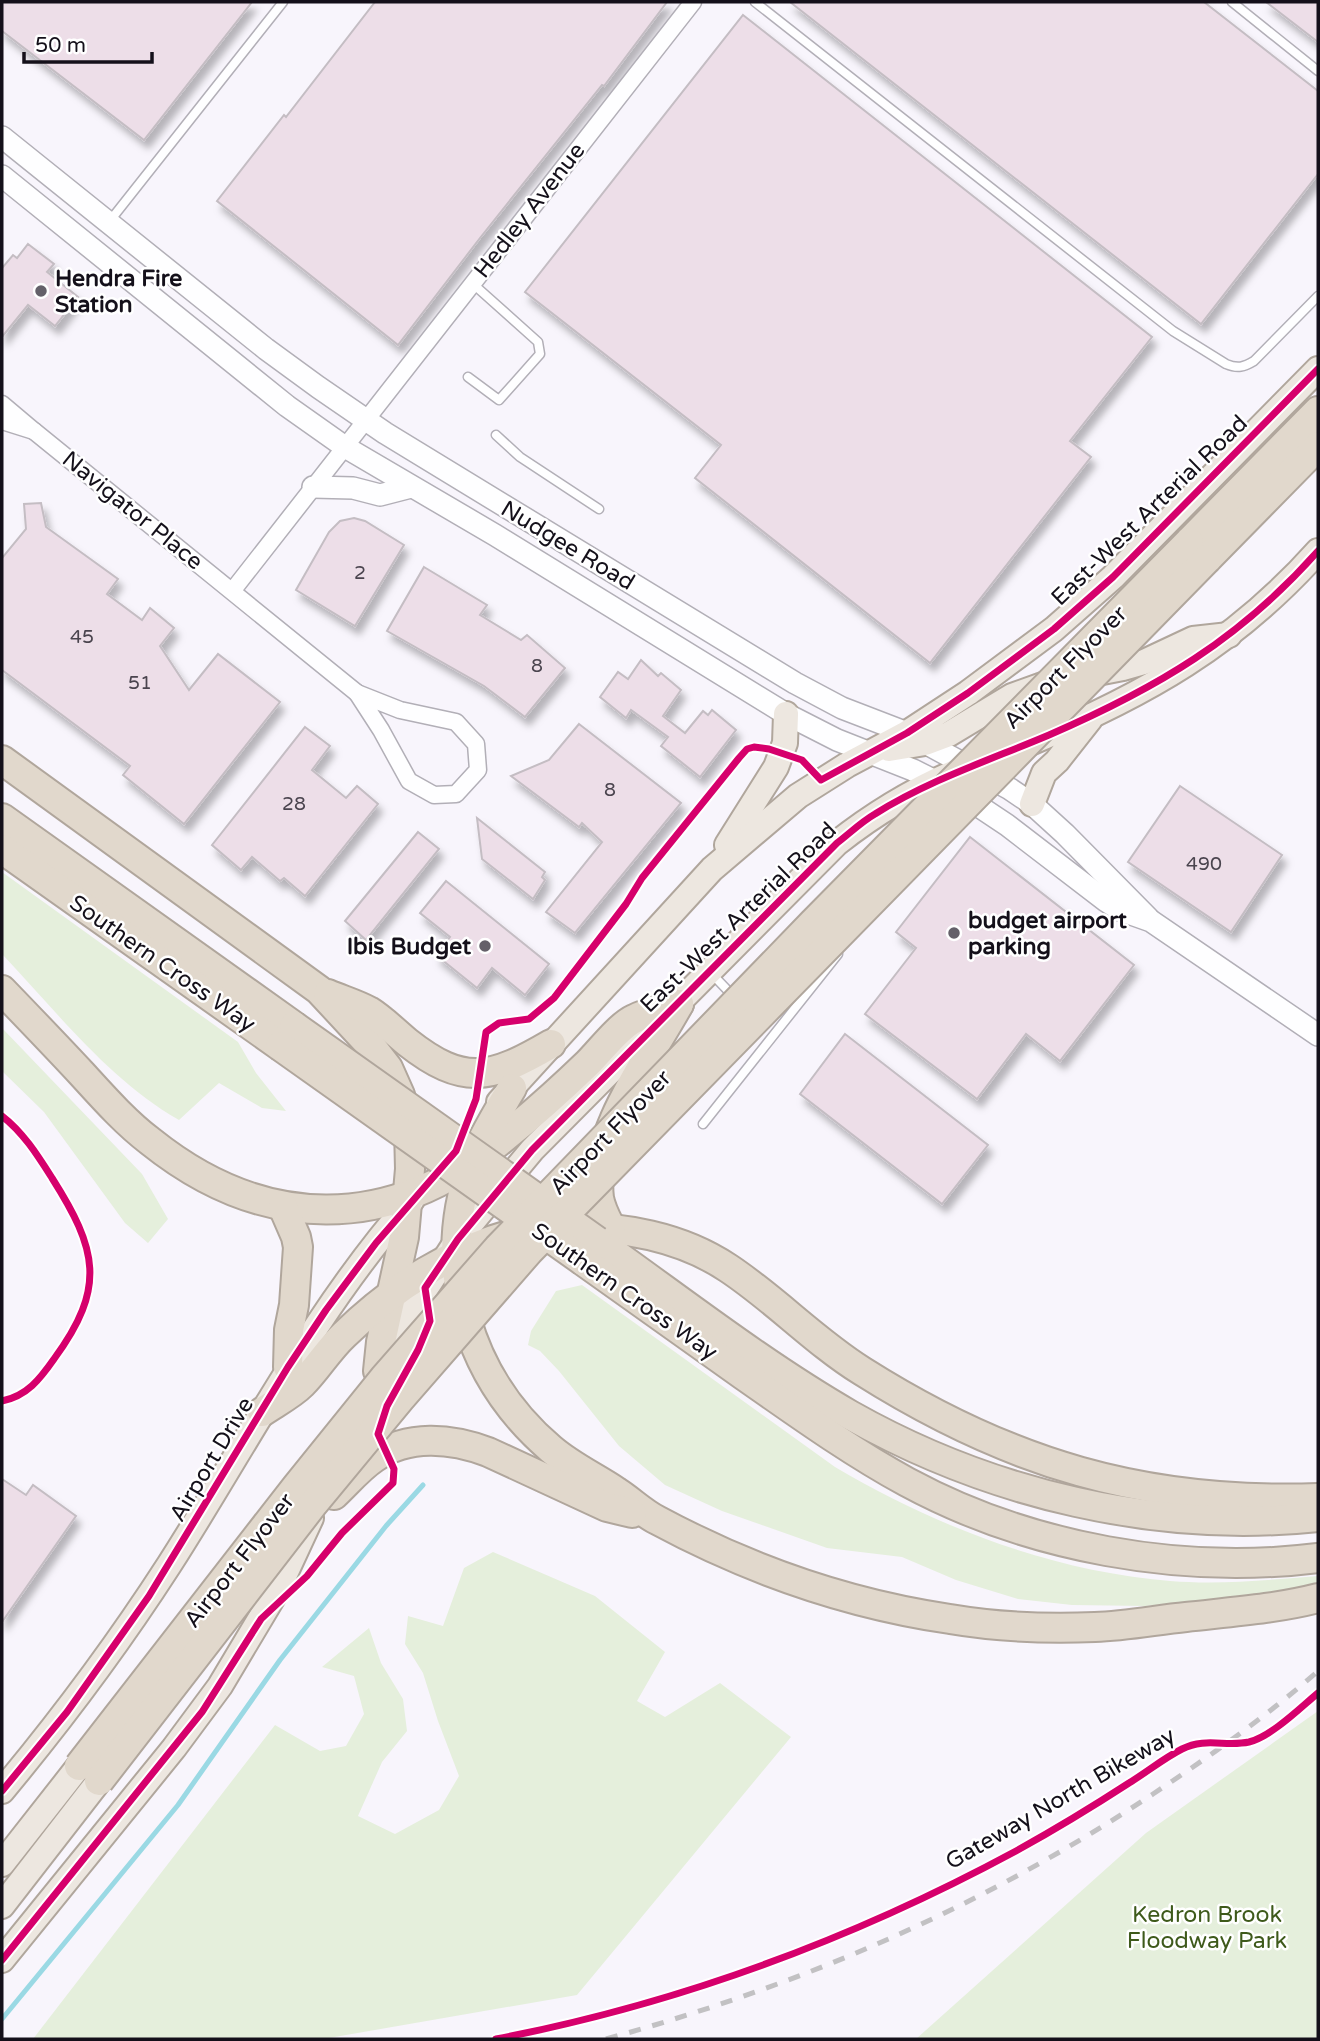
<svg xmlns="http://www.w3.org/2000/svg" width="1320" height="2041" font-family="'Varela Round',sans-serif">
  <defs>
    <filter id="shadow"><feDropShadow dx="4.5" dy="8" stdDeviation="3.5" flood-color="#0004"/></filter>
  </defs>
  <rect width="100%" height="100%" fill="#f8f5fc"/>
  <g fill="#e5efdc">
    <path d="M2,872L238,1042L256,1073L286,1111L262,1108L219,1083L179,1120C109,1080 57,1012 2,954Z"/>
    <path d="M2,1028L142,1174L168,1219L148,1243L125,1223L44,1112L2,1071Z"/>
    <path d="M582,1285L835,1467C937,1527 1051,1571 1170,1581C1219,1585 1269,1580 1318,1576V1585L1235,1598L1145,1606L1072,1605L1018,1599L956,1580L902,1557L827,1548L722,1511L665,1485L619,1446L559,1371L540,1351L528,1345L531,1331L556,1291Z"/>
    <path d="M493,1552L595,1596L665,1652L637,1701L665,1717L720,1683L791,1737L577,1995L323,2039H33L275,1725L320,1751L346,1746L364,1714L354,1676L322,1667L369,1628L381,1663L403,1699L407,1731L382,1762L358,1816L395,1834L439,1810L459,1776L438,1721L423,1673L405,1644L408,1616L443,1626L464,1568Z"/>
    <path d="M1318,1711V2039H916L1146,1833Z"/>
  </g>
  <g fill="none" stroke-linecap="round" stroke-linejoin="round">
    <path stroke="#9ad9e4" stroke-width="5" d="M2,2019L178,1805L280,1660L386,1526L423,1485"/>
  </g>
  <g fill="#eddee8" stroke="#c4bdc3" stroke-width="2" filter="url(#shadow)">
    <path d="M2,2H252L144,140L2,31Z"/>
    <path d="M375,2H667L604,86L602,85L480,238L398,345L217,201L284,115L286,117Z"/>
    <path d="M790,2H1204L1318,91V174L1201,324Z"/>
    <path d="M1266,2H1318V42Z"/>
    <path d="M743,15L1152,337L1070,441L1091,457L930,663L695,478L721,445L525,292Z"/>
    <path d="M28,244L54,264L47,272L78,297L55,326L28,305L2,337V268L13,255L17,258Z"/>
    <path d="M41,503L46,527L118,579L107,594L142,620L150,608L174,628L160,646L189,690L218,654L280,702L184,824L123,775L130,766L2,670V558L26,529L24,504Z"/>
    <path d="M354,518L365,521L404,545L355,626L296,590L329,532L340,521Z"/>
    <path d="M424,567L487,605L480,615L521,640L527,635L565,668L525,717L484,686L387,631Z"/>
    <path d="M641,660L658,676L661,673L681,690L663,716L685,733L703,711L708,715L712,710L736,730L700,777L661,746L668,737L631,710L626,718L600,697L618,672L628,679Z"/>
    <path d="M579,724L681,803L575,933L546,912L602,842L582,823L579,827L511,776L549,760Z"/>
    <path d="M305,727L330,746L312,770L346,798L357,786L378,804L305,896L284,878L280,881L252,857L241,870L212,845Z"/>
    <path d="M1180,786L1282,855L1231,932L1128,862Z"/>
    <path d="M477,818L545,872L542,877L545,880L533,899L482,859Z"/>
    <path d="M418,832L439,849L366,940L345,921Z"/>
    <path d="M970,837L1134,965L1060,1061L1026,1034L977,1099L865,1014L916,948L896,932Z"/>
    <path d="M446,881L549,964L525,995L492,968L477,988L436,955L450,937L420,913Z"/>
    <path d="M845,1034L988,1145L942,1204L800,1094Z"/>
    <path d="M2,1479L26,1495L33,1485L76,1516L2,1622Z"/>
  </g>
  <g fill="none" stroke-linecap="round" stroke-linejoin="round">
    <g stroke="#b2afb7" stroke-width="11">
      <g id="service">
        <path d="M755,2L1173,331L1226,364C1238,369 1244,367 1254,361L1318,296"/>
        <path d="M1232,2L1318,71"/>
        <path d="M109,222L283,2"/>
        <path d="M468,377L499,400L540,354L538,342L472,283"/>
        <path d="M496,435L520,457L599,509"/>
        <path d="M711,973L734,997"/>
        <path d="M703,1124L838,954"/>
      </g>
    </g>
    <g stroke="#b2afb7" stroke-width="19">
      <g id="minor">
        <path d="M2,404L34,431L2,421"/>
        <path d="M34,431L357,693"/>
        <path d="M233,590L693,2"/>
        <path d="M357,693L400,710L456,722L476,744L478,770L456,794L434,795L409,781L381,730Z"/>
      </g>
    </g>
    <g stroke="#b2afb7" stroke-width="24">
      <g id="secondary">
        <path d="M2,137L266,349L318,387L385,433L795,683L842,708L907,733L1010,789L1032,804L1065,834L1148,918"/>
        <path d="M2,176L287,406L345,447L495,535L786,714L837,740L913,770L959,793L1007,825L1106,901L1120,910L1151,921L1318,1035"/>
        <path d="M313,487L353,488L380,495L411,487"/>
      </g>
    </g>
    <g stroke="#b0a69c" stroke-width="28">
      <g id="primary">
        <path d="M1087,675L1123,668L1144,662L1193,639L1229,635"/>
        <path d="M1030,743C1145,695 1234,645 1318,551"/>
        <path d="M889,749L925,743L949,734L1012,696L1051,682"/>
        <path d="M1032,804L1044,773L1057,761L1090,719"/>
        <path d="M727,845L776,767L785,743L786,714"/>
        <path d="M499,1102L712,869L798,796L847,765L907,733L968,693L1054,629L1113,577L1318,369"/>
        <path d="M382,1364L406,1319L458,1239L532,1150L837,843C875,813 915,789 960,770"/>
        <path d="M2,1791C62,1719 118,1644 169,1565C248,1442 314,1311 412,1200"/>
        <path d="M2,1864L79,1766"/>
        <path d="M2,1906L99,1781"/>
        <path d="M2,1960L174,1748L220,1686L279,1587L311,1518"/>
      </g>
    </g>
    <g stroke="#b0a69c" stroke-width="32">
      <g id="motorway">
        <path d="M1189,542L1318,411"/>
        <path d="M1207,559L1318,446"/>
        <path d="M2,760L319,990L371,1046L388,1068L400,1095L409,1128L410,1169L404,1237L381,1342L378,1371"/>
        <path d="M2,818L294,1026"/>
        <path d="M2,849L280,1046"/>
        <path d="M2,990C29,1018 56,1046 82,1074C103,1097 125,1122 150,1141C262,1231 390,1234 501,1140C531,1116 560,1090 588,1063C600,1051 619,1026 634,1019C647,1012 664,1009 679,1004"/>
        <path d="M328,994C342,1000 356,1004 369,1011C382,1019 395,1032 407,1042C464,1087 491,1079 551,1044"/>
        <path d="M512,1088C498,1112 482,1137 472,1163C434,1268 468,1378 551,1449C572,1467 595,1477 617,1492C631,1501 643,1513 657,1520C748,1569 848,1604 950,1619C997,1627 1047,1629 1095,1627C1126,1626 1156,1620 1186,1617C1230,1612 1275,1609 1318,1598"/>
        <path d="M283,1207L296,1237L298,1247L294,1305L289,1330L288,1367"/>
        <path d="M566,1226C623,1227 680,1236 728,1268C775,1299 814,1341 862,1371C1009,1464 1145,1504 1318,1498"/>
        <path d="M611,1228C606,1218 601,1209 599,1198C591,1134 650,1057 679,1004"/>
        <path d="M597,1241C679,1299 763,1365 850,1415C990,1494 1157,1534 1318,1517"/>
        <path d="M583,1261C636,1299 690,1337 743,1375C796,1412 850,1451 907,1482C1029,1548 1181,1575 1318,1558"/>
        <path d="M262,1412C275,1403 291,1395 302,1384C317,1369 328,1350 344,1335C393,1287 453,1249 519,1232"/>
        <path d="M334,1495C347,1483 359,1468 374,1458C408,1434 451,1438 488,1452L607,1507L632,1513"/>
      </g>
    </g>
    <use href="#service" stroke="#fefeff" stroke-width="8"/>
    <use href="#minor" stroke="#fefeff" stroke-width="16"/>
    <use href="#secondary" stroke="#fefeff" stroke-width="21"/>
    <use href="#primary" stroke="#ede7e0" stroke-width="24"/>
    <use href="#motorway" stroke="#e1d8cc" stroke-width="28"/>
    <path stroke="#c2c1c3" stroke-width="5" stroke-dasharray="12 12" stroke-linecap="butt" d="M606,2039C802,1985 983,1907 1153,1794C1210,1756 1267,1716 1318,1671"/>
    <g stroke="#b0a69c" stroke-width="32" stroke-linecap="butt">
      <g id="motorway-bridge">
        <path d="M294,1026L597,1241"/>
        <path d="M280,1046L583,1261"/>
        <path d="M79,1766L296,1487L384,1378L498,1248L813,923L1189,542"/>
        <path d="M99,1781L314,1503L400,1399L529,1251L1207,559"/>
      </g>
    </g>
    <use href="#motorway-bridge" stroke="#e1d8cc" stroke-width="28"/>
    <g stroke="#fff" stroke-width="11">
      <g id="cycleway">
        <path d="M2,1116C23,1132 38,1156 52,1178C97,1249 107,1287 54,1359C40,1379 27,1396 2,1401"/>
        <path d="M2,1791L67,1712L149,1596L288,1367L326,1310L376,1243L456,1151L476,1099L486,1032L499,1023L529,1019L554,998L626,904L642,878L739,758L747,749L754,747L769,749L802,760L821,780L907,733L968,693L1054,629L1113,577L1318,369"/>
        <path d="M2,1960L202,1712L261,1619L307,1576L342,1533L393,1483L394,1469L378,1434L387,1406L418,1350L430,1321L425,1288L458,1239L532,1150L837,843C849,834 861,822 875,814C929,780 990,760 1049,735C1157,688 1239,640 1318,551"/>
        <path d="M496,2039C677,2004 853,1939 1016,1851C1054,1830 1092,1807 1129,1783C1147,1772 1164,1758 1182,1749C1205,1737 1226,1747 1249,1742C1272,1736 1300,1708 1318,1693"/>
      </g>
    </g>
    <use href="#cycleway" stroke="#d6006c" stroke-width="7"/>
  </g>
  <g fill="#646069" stroke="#fff" stroke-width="2.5">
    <circle cx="41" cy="291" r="7"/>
    <circle cx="954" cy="933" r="7"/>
    <circle cx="485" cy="946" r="7"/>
  </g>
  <g text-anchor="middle" stroke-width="5" stroke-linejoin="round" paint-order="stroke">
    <g font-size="19" fill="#4a444e">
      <text x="360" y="579">2</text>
      <text x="82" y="643">45</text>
      <text x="537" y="672">8</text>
      <text x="140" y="689">51</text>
      <text x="610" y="796">8</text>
      <text x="294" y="810">28</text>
      <text x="1204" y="870">490</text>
    </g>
    <g font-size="23" fill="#14101a" stroke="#fff">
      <text transform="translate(529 210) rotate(-52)" y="8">Hedley Avenue</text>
      <text transform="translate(133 510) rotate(39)" y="8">Navigator Place</text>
      <text transform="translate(1149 510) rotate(-44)" y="8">East-West Arterial Road</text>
      <text transform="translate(568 545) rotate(31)" y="8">Nudgee Road</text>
      <text transform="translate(1065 667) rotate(-45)" y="8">Airport Flyover</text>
      <text transform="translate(738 917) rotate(-44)" y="8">East-West Arterial Road</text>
      <text transform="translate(163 963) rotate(35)" y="8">Southern Cross Way</text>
      <text transform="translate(610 1132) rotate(-46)" y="8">Airport Flyover</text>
      <text transform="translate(625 1291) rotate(35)" y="8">Southern Cross Way</text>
      <text transform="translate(211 1459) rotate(-59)" y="8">Airport Drive</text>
      <text transform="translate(239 1560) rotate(-52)" y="8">Airport Flyover</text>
      <text transform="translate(1060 1798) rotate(-30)" y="8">Gateway North Bikeway</text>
    </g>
    <g font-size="23" font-weight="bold" fill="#14101a" stroke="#fff" text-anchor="start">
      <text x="55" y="286">Hendra Fire<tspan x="55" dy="26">Station</tspan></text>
      <text x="968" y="928">budget airport<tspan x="968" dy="26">parking</tspan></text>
      <text x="471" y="954" text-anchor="end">Ibis Budget</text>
    </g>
    <g font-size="23" fill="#3e5a1b" stroke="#fff">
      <text x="1207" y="1922">Kedron Brook<tspan x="1207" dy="26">Floodway Park</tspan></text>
    </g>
  </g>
  <rect width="1320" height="2041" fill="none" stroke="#14101a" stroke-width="7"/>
  <path d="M24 52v10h128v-10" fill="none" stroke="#14101a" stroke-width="3.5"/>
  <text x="35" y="52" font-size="21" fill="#14101a" stroke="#ffffff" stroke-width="5" paint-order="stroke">50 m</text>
</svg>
